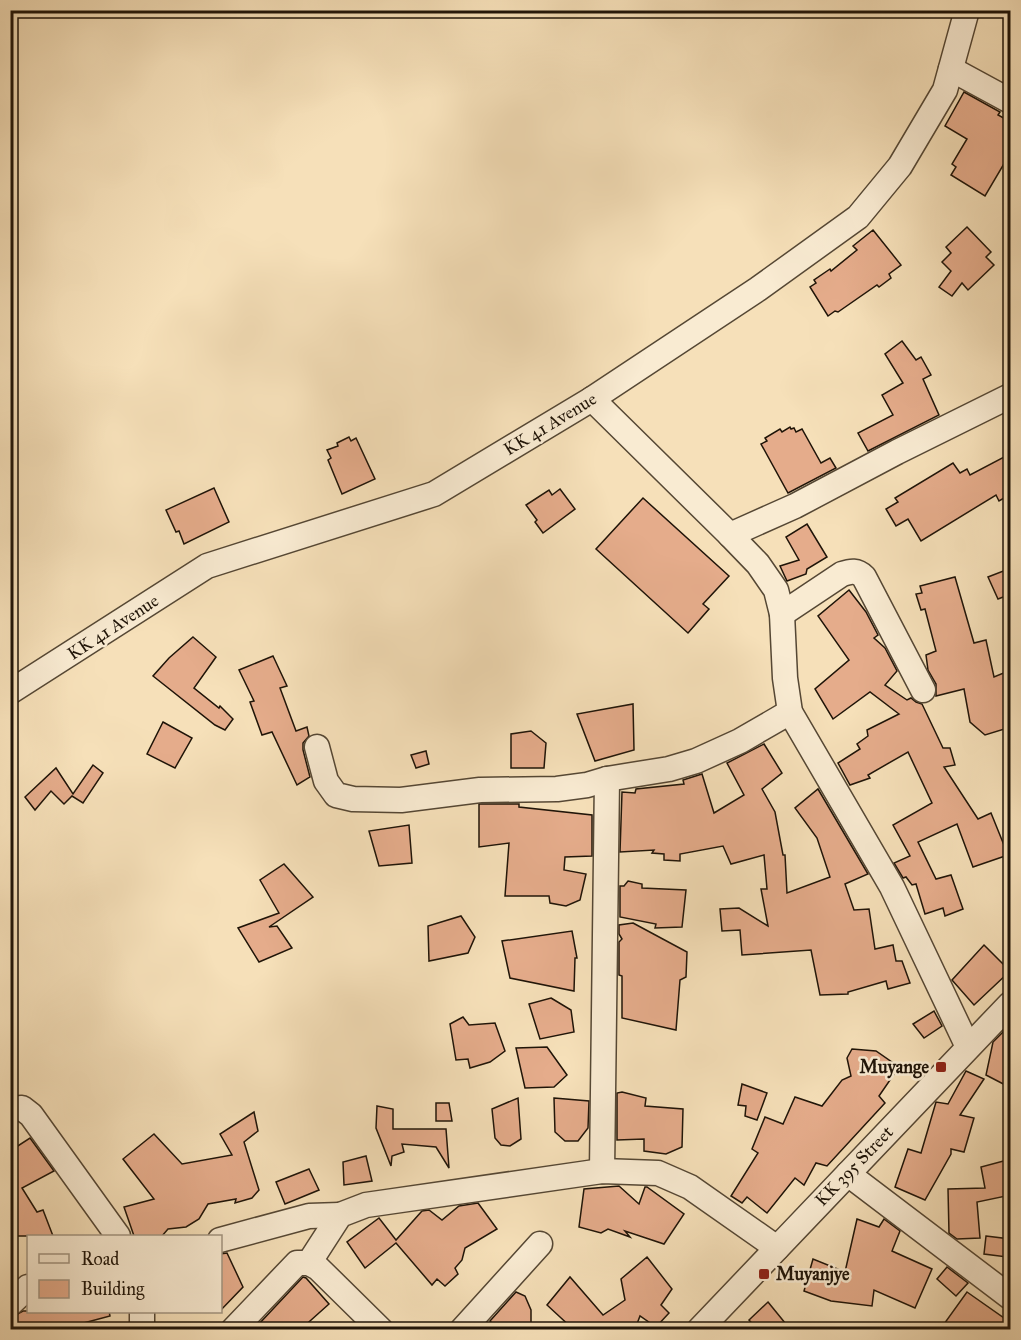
<svg xmlns="http://www.w3.org/2000/svg" width="1021" height="1340" font-family="'IM FELL Great Primer',serif">
  <rect width="100%" height="100%" fill="#f6e0b9"/>
  <filter id="stains"><feTurbulence type="fractalNoise" baseFrequency=".00333" numOctaves="4"/><feColorMatrix values="0 0 0 0 .2 0 0 0 0 .09 0 0 0 0 .02 0 0 0 .5 -.17"/></filter>
  <radialGradient id="worn" r=".72"><stop offset=".6" stop-color="#630" stop-opacity="0"/><stop offset="1" stop-color="#630" stop-opacity=".3"/></radialGradient>
  <g fill="#e5ac8b" stroke="#1f1408" stroke-width="1.5">
    <path d="M964,92L1000,112L998,115L1011,122V165L1005,162L985,196L951,175L956,167L952,164L967,139L945,126Z"/>
    <path d="M967,227L991,252L986,257L994,265L968,290L962,283L952,296L939,287L951,271L942,262L951,253L946,247Z"/>
    <path d="M873,230L901,265L889,274L891,278L879,287L877,285L838,312L835,311L828,316L810,287L816,283L814,280L830,269L831,271L857,250L853,246Z"/>
    <path d="M902,341L916,360L921,357L931,375L923,379L939,415L868,451L858,433L893,415L882,395L903,383L885,354Z"/>
    <path d="M790,427L791,429L794,428L796,432L802,429L821,463L830,458L836,468L788,493L761,444L767,441L765,438L780,429L782,432Z"/>
    <path d="M349,437L351,441L356,438L375,479L342,494L328,460L331,458L327,450L338,446L337,443Z"/>
    <path d="M1004,457L1005,460L1011,457V494L999,501L996,495L921,541L908,519L896,526L886,509L898,502L895,498L953,463L960,473L967,469L970,475Z"/>
    <path d="M214,488L229,522L184,544L179,531L176,532L166,510Z"/>
    <path d="M560,489L575,509L543,533L535,522L537,520L526,505L549,490L552,495Z"/>
    <path d="M643,498L729,576L703,604L709,609L688,633L596,549Z"/>
    <path d="M807,524L827,557L807,569L806,574L787,581L780,566L799,560L786,537Z"/>
    <path d="M1011,568V594L998,599L988,577Z"/>
    <path d="M955,577L974,643L986,640L994,677L1006,672L1011,687V727L985,735L970,722L964,689L936,696V684L928,670L926,655L936,651L925,609L921,610L916,594L922,593L920,586Z"/>
    <path d="M849,590L866,612L878,635L874,638L885,648L897,671L885,685L907,700L911,698L916,702L922,704L943,748H950L955,765L944,767L978,819L991,813L1008,855L973,867L957,824L918,842L936,879L951,875L963,909L945,916L943,908L925,914L916,884L912,885L906,877L903,878L894,863L910,856L893,825L932,803L908,752L868,775L870,778L850,785L838,763L860,749L857,744L868,736L867,730L899,714L870,692L833,719L815,689L849,660L818,616Z"/>
    <path d="M193,637L216,657L194,688L219,708L220,706L233,719L225,730L215,725L153,676L169,658Z"/>
    <path d="M273,656L287,686L280,688L296,731L307,727L309,736L303,743V750L310,777L297,785L272,732L262,735L250,702L254,701L239,670Z"/>
    <path d="M633,704L634,750L595,761L577,714Z"/>
    <path d="M163,722L192,738L175,768L147,754Z"/>
    <path d="M531,731L546,743L544,768H511V734Z"/>
    <path d="M764,744L782,773L762,789L775,812L783,855H785L787,893L830,877L817,838L795,808L818,789L868,874L845,884L854,910L869,909L875,949L893,945L896,961H902L910,983L888,989L886,981L848,992V994L820,995L811,950L742,955L740,930L722,931L720,909L739,908L768,926L761,889H767L764,855L731,864L723,846L680,854V861L664,860V854L652,853L654,850L620,852L622,792L635,793L636,789L684,784L683,780L702,774L714,813L744,795L727,763Z"/>
    <path d="M426,751L429,764L416,768L411,755Z"/>
    <path d="M93,765L103,773L83,803L72,796L64,804L51,791L35,810L25,797L56,768L73,794Z"/>
    <path d="M479,804H519V807L592,815V856L565,857L564,870L586,874L580,900L566,906L550,903L549,896H505L509,843L479,847Z"/>
    <path d="M409,825L412,863L379,866L369,831Z"/>
    <path d="M284,864L313,897L269,927L277,926L292,948L259,962L238,928L279,913L260,880Z"/>
    <path d="M628,881L642,884V888L686,890L682,927L655,928L656,924L620,917V886H624Z"/>
    <path d="M461,916L475,937L468,953L429,961L428,926Z"/>
    <path d="M633,923L687,952L686,977L680,980L676,1030L622,1018V976L619,975V942L622,939L619,934V925Z"/>
    <path d="M572,931L577,958H575L574,991L510,978L502,941Z"/>
    <path d="M984,945L1010,971L974,1005L952,980Z"/>
    <path d="M551,998L571,1010L574,1032L540,1039L529,1004Z"/>
    <path d="M934,1011L942,1026L924,1038L913,1024Z"/>
    <path d="M463,1017L469,1025L495,1023L505,1051L490,1062L470,1068L468,1059L456,1060L450,1024Z"/>
    <path d="M1011,1024V1088L986,1075L993,1042Z"/>
    <path d="M547,1047L567,1075L554,1087L525,1088L516,1048Z"/>
    <path d="M852,1049L876,1051L899,1067L879,1096L885,1103L827,1166L816,1163L804,1185L795,1178L767,1213L747,1197L742,1203L731,1196L758,1153L752,1149L765,1117L783,1124L795,1097L822,1106L842,1080L851,1076L847,1058Z"/>
    <path d="M966,1071L984,1079L960,1115L974,1118L964,1152L951,1149V1154L925,1200L895,1187L908,1149L921,1153L936,1102L948,1104Z"/>
    <path d="M742,1084L767,1093L757,1120L745,1116L746,1106L738,1105Z"/>
    <path d="M622,1092L646,1098L645,1106L683,1109L682,1147L666,1154L644,1151V1139L617,1140V1093Z"/>
    <path d="M518,1098L521,1139L510,1146L501,1145L495,1138L492,1109Z"/>
    <path d="M554,1098L589,1101L588,1128L578,1141H565L555,1132Z"/>
    <path d="M436,1103H449L452,1121H436Z"/>
    <path d="M377,1106L393,1109V1129H446L449,1168L436,1147L402,1144L404,1152L392,1156L391,1166L376,1128Z"/>
    <path d="M254,1112L258,1131L244,1142L259,1190L252,1198L235,1203L236,1199L208,1204L199,1219L186,1227L168,1229L162,1236H134L124,1207L154,1199L123,1159L154,1134L182,1164L232,1155L220,1134Z"/>
    <path d="M30,1138L54,1171L22,1188L37,1212L43,1210L53,1236H17L12,1193L10,1194V1151Z"/>
    <path d="M366,1156L372,1181L344,1185L343,1162Z"/>
    <path d="M1011,1159V1195L977,1202L980,1238L957,1239L949,1233L948,1189L985,1188L981,1167Z"/>
    <path d="M309,1169L319,1190L285,1204L276,1182Z"/>
    <path d="M619,1186L639,1204L645,1187H647L684,1214L664,1244L625,1231L630,1237L608,1229L601,1233L579,1227L584,1189Z"/>
    <path d="M478,1203L497,1229L465,1248L462,1260L455,1268L458,1274L445,1286L437,1279L432,1285L396,1243L365,1268L347,1242L379,1218L396,1240L422,1211L429,1210L442,1220L459,1206Z"/>
    <path d="M857,1219L879,1227L884,1219L900,1231L892,1251L932,1269L915,1308L874,1290L872,1306L831,1301L804,1291L813,1259L845,1272Z"/>
    <path d="M986,1236L1010,1239L1007,1257L984,1254Z"/>
    <path d="M227,1253L243,1287L220,1311V1254Z"/>
    <path d="M647,1257L672,1289L661,1305L669,1313L656,1327L640,1316L635,1329H573L547,1305L570,1277L603,1315L625,1300L621,1279Z"/>
    <path d="M947,1267L968,1283L956,1296L937,1279Z"/>
    <path d="M303,1277L306,1278L329,1304L301,1329H256L258,1325Z"/>
    <path d="M516,1292L525,1296L531,1310V1329H497L490,1321Z"/>
    <path d="M967,1292L1011,1323V1329H952L944,1324Z"/>
    <path d="M768,1302L790,1329H757L749,1320Z"/>
    <path d="M23,1311H109L110,1316L80,1324L84,1329H10V1318Z"/>
  </g>
  <g fill="none" stroke-linecap="round" stroke-linejoin="round">
    <g stroke="#554734" stroke-width="27">
      <g id="minor">
        <path d="M951,69L1010,101"/>
        <path d="M592,399L730,535L758,564L776,590L782,614L785,678L790,712L892,887L968,1047"/>
        <path d="M730,535L795,506L897,452L1010,396"/>
        <path d="M782,614L842,574C851,571 857,570 864,577L923,690"/>
        <path d="M10,692L207,566L434,494L592,399L758,289L858,217L900,166L945,90L967,10"/>
        <path d="M317,747L326,781L336,795L353,799L401,800L480,790L557,789L587,785L607,779L669,769L696,761L740,741L790,712"/>
        <path d="M10,1109L22,1108L31,1115L118,1236"/>
        <path d="M602,1171L607,779"/>
        <path d="M848,1174L1010,1297"/>
        <path d="M220,1240L309,1216L340,1215"/>
        <path d="M309,1263L340,1215L366,1205L602,1171L658,1173L690,1187L777,1248"/>
        <path d="M10,1304L28,1287"/>
        <path d="M142,1312V1330"/>
        <path d="M233,1330L297,1263H309L318,1268L381,1330"/>
        <path d="M462,1330L540,1244"/>
        <path d="M699,1330L1010,1004"/>
      </g>
    </g>
    <use href="#minor" stroke="#f9ebd2" stroke-width="24"/>
  </g>
  <g fill="#8f2418" stroke="#f9ebd2" stroke-width="2">
    <rect x="935" y="1061" width="12" height="12" rx="3"/>
    <rect x="758" y="1268" width="12" height="12" rx="3"/>
  </g>
  <g text-anchor="middle" stroke-width="5" stroke-linejoin="round" paint-order="stroke">
    <g font-size="18" fill="#1f1408" stroke="#f9ebd2">
      <text transform="translate(550 424) rotate(-31)" y="6">KK 41 Avenue</text>
      <text transform="translate(113 627) rotate(-33)" y="6">KK 41 Avenue</text>
      <text transform="translate(854 1166) rotate(-46)" y="6">KK 395 Street</text>
    </g>
    <g font-size="18" font-weight="bold" fill="#1f1408" stroke="#f9ebd2" text-anchor="end">
      <text x="929" y="1073">Muyange</text>
      <text x="776" y="1280" text-anchor="start">Muyanjye</text>
    </g>
  </g>
  <rect width="1021" height="1340" fill="none" stroke="#f6e0b9" stroke-width="36"/>
  <rect x="12" y="12" width="997" height="1316" fill="none" stroke="#1f1408" stroke-width="3"/>
  <rect x="18" y="18" width="985" height="1304" fill="none" stroke="#1f1408" stroke-width="1.5"/>
  <rect x="27" y="1235" width="195" height="78" fill="#f9ebd2" stroke="#a29581" stroke-width="1.5"/>
  <rect x="39" y="1254" width="30" height="9" fill="#f9ebd2" stroke="#a29581" stroke-width="1.5"/>
  <text x="81" y="1265" font-size="18" fill="#1f1408">Road</text>
  <rect x="39" y="1280" width="30" height="18" fill="#e5ac8b" stroke="#a29581" stroke-width="1.5"/>
  <text x="81" y="1295" font-size="18" fill="#1f1408">Building</text>
  <rect width="100%" height="100%" filter="url(#stains)"/>
  <rect width="100%" height="100%" fill="url(#worn)"/>
</svg>
